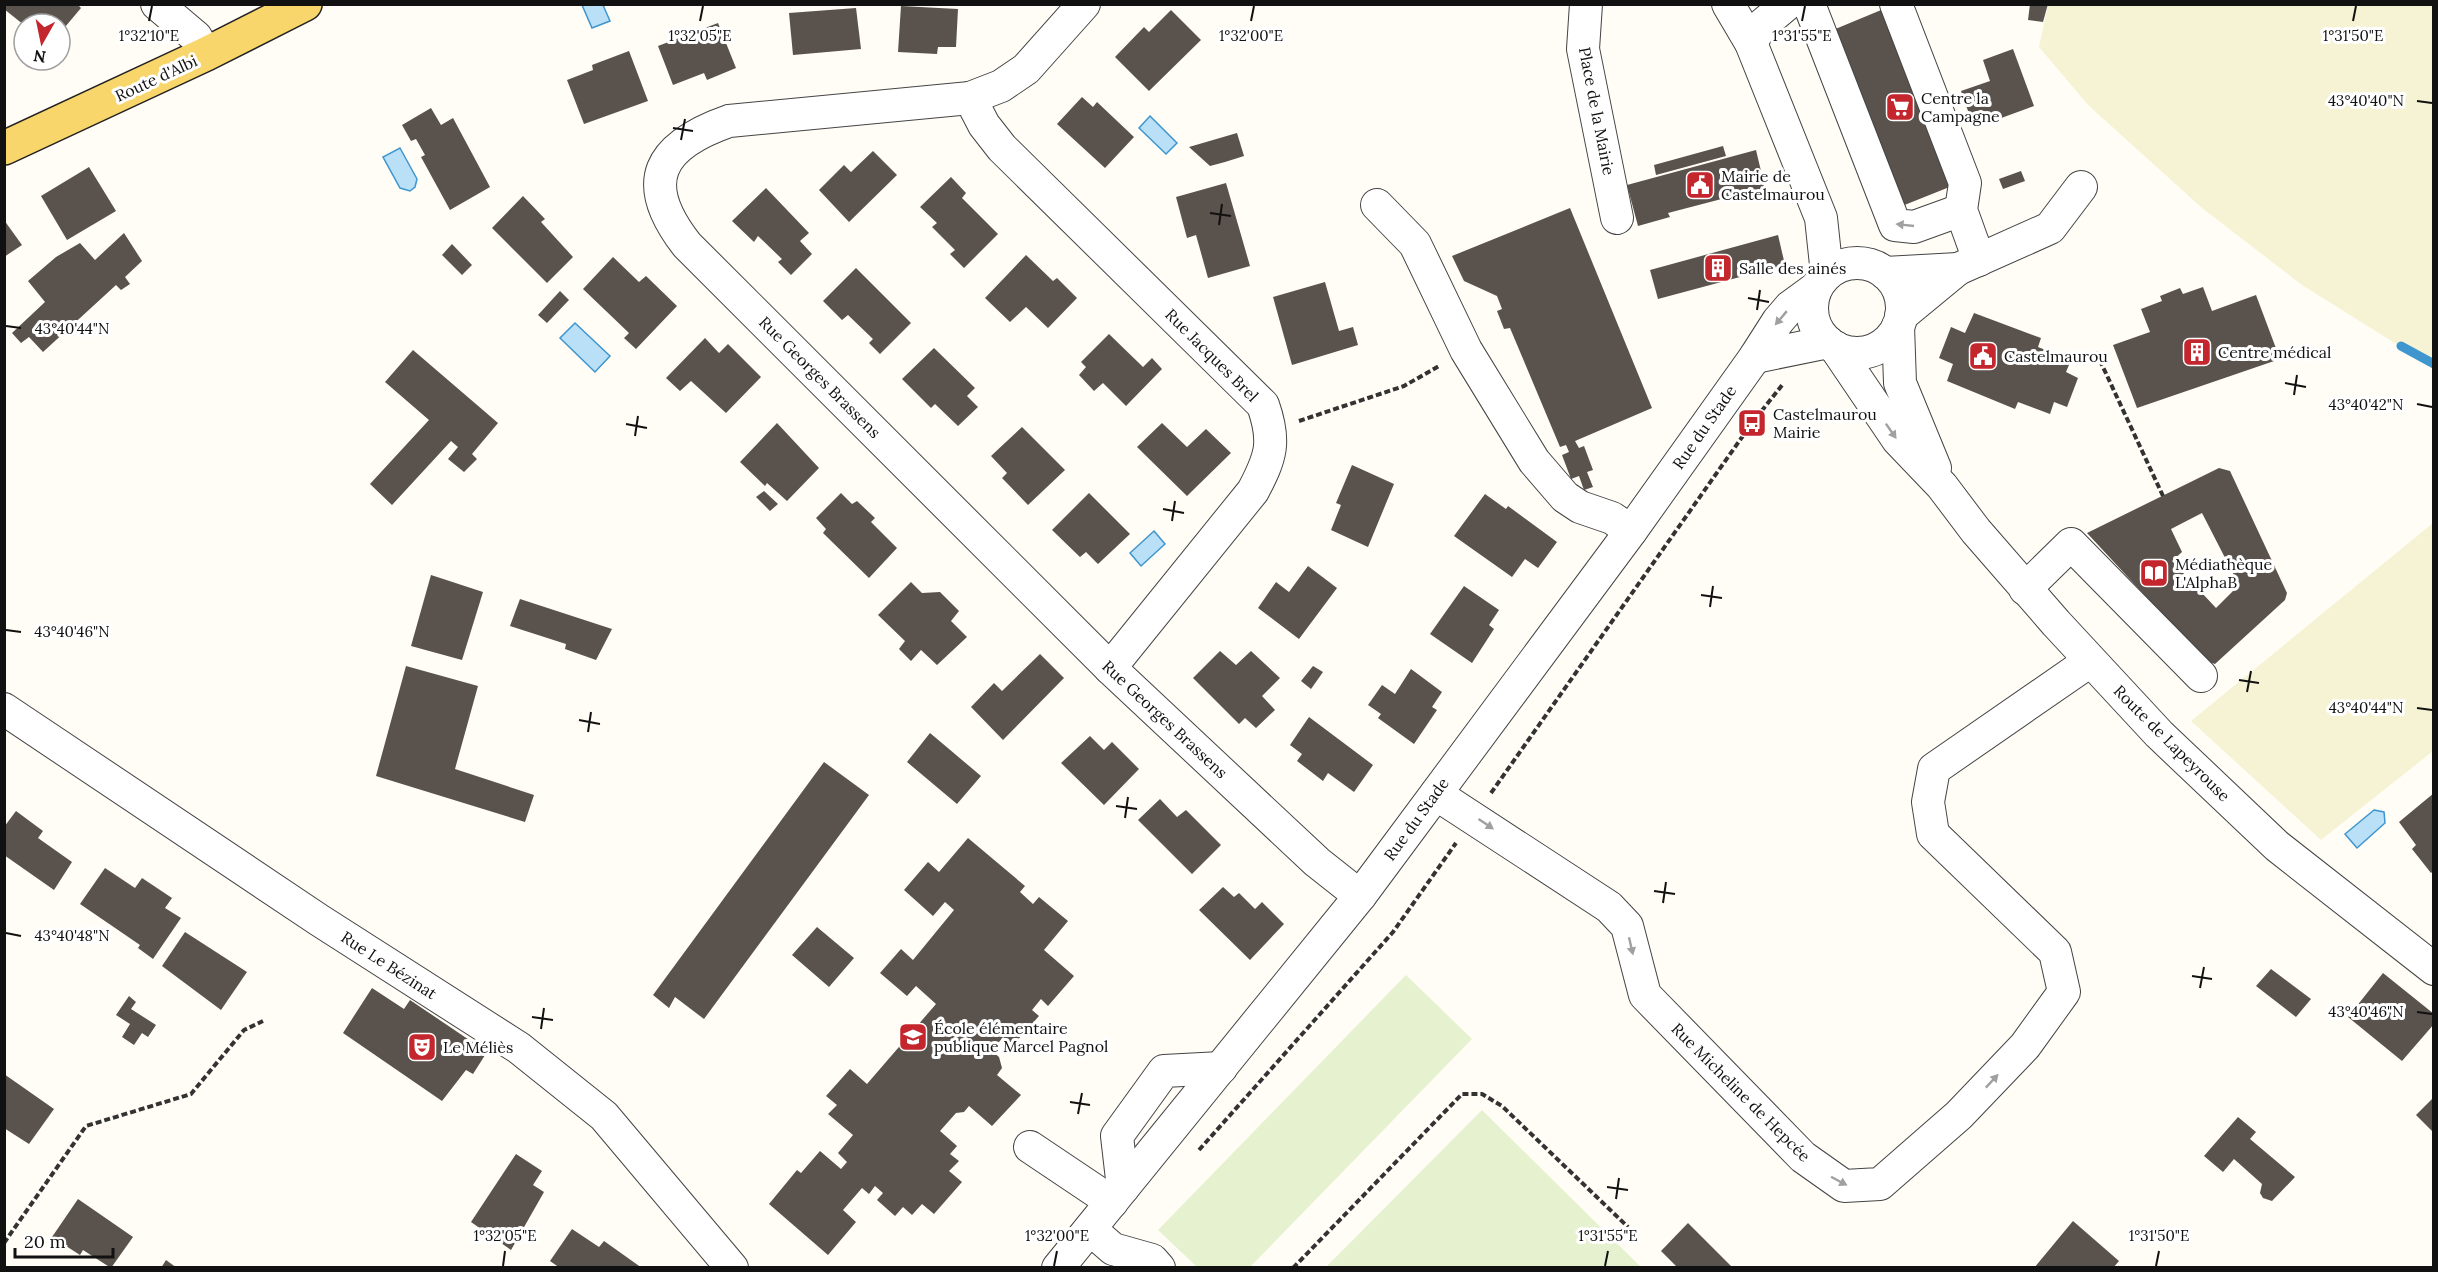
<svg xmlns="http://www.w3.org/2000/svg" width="2438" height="1272" font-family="Lora,serif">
  <rect width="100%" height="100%" fill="#fffdf5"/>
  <g fill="#f6f3d4">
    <path d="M2048,5H2433V367L2302,285L2202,208L2088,105L2039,47Z"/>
    <path d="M2433,523V751L2321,840L2191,721Z"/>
  </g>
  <g fill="#e6f2cf">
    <path d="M1406,975L1472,1039L1250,1267H1197L1158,1230Z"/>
    <path d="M1482,1110L1641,1267H1326Z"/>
  </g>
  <g fill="#b9e0f7" stroke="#3f96cf" stroke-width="1.5">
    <path d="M582,5H603L610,21L592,28Z"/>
    <path d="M1150,116L1177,143L1166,154L1139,128Z"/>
    <path d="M400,148L417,179L415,187L410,191L400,188L383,157Z"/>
    <path d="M575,323L610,356L595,372L560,338Z"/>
    <path d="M1154,531L1165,544L1141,566L1130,553Z"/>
    <path d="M2374,810L2384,812L2385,823L2357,848L2345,834Z"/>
  </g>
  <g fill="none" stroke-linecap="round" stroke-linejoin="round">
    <path stroke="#3f96cf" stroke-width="9" d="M2401,346L2434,364"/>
  </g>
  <g fill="#5a524d" fill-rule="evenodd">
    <path d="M4,4H77L81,8L60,33V24L24,25L4,9Z"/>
    <path d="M2030,4H2048L2043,22L2028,20Z"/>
    <path d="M901,6L958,9L956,47H938L937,54L898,52Z"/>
    <path d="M856,8L861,49L793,55L789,13Z"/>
    <path d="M1886,8L1957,184L1902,206L1833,30Z"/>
    <path d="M1171,10L1201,40L1149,91L1115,57L1144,27L1149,32Z"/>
    <path d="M718,23L736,68L707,80L704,73L673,85L658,46Z"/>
    <path d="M2013,49L2034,106L1974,128L1961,91L1990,81L1983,60Z"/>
    <path d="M629,51L648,101L584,124L567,80L593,70L592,65Z"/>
    <path d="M1082,97L1093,107L1097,102L1134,137L1105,168L1057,124Z"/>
    <path d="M431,108L441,125L453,118L490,187L450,210L421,157L425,155L416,139L411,141L402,125Z"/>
    <path d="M1237,133L1244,156L1225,162L1210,166L1189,147Z"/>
    <path d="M1723,146L1726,156L1656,175L1654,165Z"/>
    <path d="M1756,150L1766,192L1735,200L1733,196L1668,213L1670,217L1638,226L1627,185Z"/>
    <path d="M873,151L897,175L849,222L819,190L844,165L851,172Z"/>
    <path d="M89,167L116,211L67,240L41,196Z"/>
    <path d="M2021,171L2025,181L2003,189L1999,179Z"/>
    <path d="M951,177L966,193L962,198L998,234L964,268L950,254L955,250L932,227L937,223L920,207Z"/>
    <path d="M1226,183L1250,266L1208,278L1196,235L1187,238L1176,197Z"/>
    <path d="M766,188L809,233L800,241L812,254L791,275L778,262L782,259L758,236L754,242L732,221Z"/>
    <path d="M523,196L545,219L541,222L573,257L547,283L492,228Z"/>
    <path d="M1570,208L1652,408L1575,441L1579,448L1584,446L1593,470L1587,472L1593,487L1584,490L1579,476L1571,479L1562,455L1569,452L1566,445L1560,447L1510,328L1504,329L1497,311L1502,309L1497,296L1464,281L1452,256Z"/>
    <path d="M4,220L22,245L4,257Z"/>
    <path d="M124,233L142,261L125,277L130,284L121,290L116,285L43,352L29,337L21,343L12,333L45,302L28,281L56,257L80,243L95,260Z"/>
    <path d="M1778,235L1785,265L1658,299L1650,270Z"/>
    <path d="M452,244L472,265L462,275L442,255Z"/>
    <path d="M1026,255L1053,281L1057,278L1077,298L1048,328L1026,307L1010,322L985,298Z"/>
    <path d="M613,257L639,282L646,276L677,306L636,349L624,338L629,333L583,289Z"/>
    <path d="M856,268L911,323L880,354L869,343L873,339L848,315L842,320L823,301Z"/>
    <path d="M1325,282L1339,331L1353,327L1358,345L1292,365L1273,297Z"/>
    <path d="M2203,287L2212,311L2256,295L2280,359L2137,408L2113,345L2150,332L2141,309L2162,301L2160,296L2180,288L2183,294Z"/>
    <path d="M560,291L569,300L547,323L538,315Z"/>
    <path d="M1974,313L2041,338L2038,347L2071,360L2066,372L2078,378L2067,407L2054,402L2050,414L2018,402L2015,409L1947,381L1953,364L1939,358L1951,327L1965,333Z"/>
    <path d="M1109,334L1143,367L1152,358L1162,369L1126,406L1103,383L1094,391L1079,375L1086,367L1081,362Z"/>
    <path d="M705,338L719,353L728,344L761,377L726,413L691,381L680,391L666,378Z"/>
    <path d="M934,348L975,388L967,396L978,407L958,426L935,404L931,408L902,379Z"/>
    <path d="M413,350L498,423L472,454L477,459L464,472L448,459L458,447L451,441L392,505L370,484L429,420L385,382Z"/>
    <path d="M777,423L819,468L787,501L767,483L765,486L740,462Z"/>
    <path d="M1162,423L1187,447L1206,429L1231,453L1187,496L1137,447Z"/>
    <path d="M1022,427L1065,470L1028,505L1002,478L1007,473L991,456Z"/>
    <path d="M1352,465L1394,484L1368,547L1331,530L1341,505L1336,503Z"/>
    <path d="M2219,468L2230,471L2287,593L2285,600L2215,664L2209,662L2151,602L2087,533ZM2202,513L2239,585L2216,608L2172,561L2182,552L2171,529Z"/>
    <path d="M764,491L778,504L770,511L756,497Z"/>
    <path d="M841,493L852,504L857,501L875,518L871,522L897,548L869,578L823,533L826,529L816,518Z"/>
    <path d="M1089,493L1130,534L1098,564L1086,552L1080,557L1052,530Z"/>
    <path d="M1485,494L1506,509L1508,506L1557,542L1538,568L1525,559L1512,577L1454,536Z"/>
    <path d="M1308,566L1337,588L1299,639L1258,608L1276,582L1289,592Z"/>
    <path d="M431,575L483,592L462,660L411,646Z"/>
    <path d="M911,582L922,593L940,592L959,611L951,621L967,637L937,665L921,650L911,661L899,649L905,641L878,615Z"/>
    <path d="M1464,586L1499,610L1489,625L1494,629L1472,663L1430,634Z"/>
    <path d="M520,599L612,629L596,660L565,649L566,644L510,626Z"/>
    <path d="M1220,651L1236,665L1251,651L1280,678L1262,696L1275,710L1256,728L1245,718L1239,724L1193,678Z"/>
    <path d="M1040,654L1064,678L1003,740L971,707L994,683L1002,691Z"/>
    <path d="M406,666L478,686L455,769L534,795L525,822L376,776Z"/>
    <path d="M1313,666L1323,672L1311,689L1301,681Z"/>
    <path d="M1411,669L1442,692L1432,707L1437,710L1414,744L1378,718L1381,714L1368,705L1382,685L1395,694Z"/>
    <path d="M1309,717L1373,765L1354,792L1328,773L1323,781L1297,761L1302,754L1290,745Z"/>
    <path d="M930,733L981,776L957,804L907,762Z"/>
    <path d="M1090,736L1104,750L1112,742L1139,769L1104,805L1061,763Z"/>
    <path d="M824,762L869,795L704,1019L675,997L669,1008L653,995Z"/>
    <path d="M2434,793V870L2431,873L2412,849L2416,845L2399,822Z"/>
    <path d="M1160,799L1177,817L1186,810L1221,845L1192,874L1138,820Z"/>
    <path d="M16,811L43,831L38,838L72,862L54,890L4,855V827Z"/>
    <path d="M968,838L1025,886L1020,892L1033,904L1039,897L1068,921L1044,950L1074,976L1048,1006L1041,999L1032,1010L1039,1016L1013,1045L1003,1037L992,1051L999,1057L1002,1068L997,1075L1021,1095L992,1126L969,1106L964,1112L956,1113L940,1131L957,1146L950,1154L959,1161L949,1171L962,1182L934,1214L922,1204L912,1215L903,1207L895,1216L877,1200L883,1193L875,1186L869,1194L862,1188L843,1210L856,1222L828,1255L769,1204L797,1170L801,1173L820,1151L841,1169L847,1162L838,1153L853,1135L828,1114L837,1105L826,1096L850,1069L867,1084L936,1004L916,986L907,996L880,973L901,949L913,960L954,910L945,902L933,916L904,890L928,862L939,872Z"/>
    <path d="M105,868L135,888L142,878L172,898L165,908L181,918L153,959L138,948L140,945L80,904Z"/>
    <path d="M1223,887L1234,897L1239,893L1255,909L1262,902L1284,924L1250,960L1199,910Z"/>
    <path d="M817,927L854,958L829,987L792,955Z"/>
    <path d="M185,932L247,972L221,1010L162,966Z"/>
    <path d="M2271,969L2311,999L2296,1017L2256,986Z"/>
    <path d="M2383,973L2434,1014V1024L2402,1061L2348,1017Z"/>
    <path d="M372,988L404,1009L410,1000L487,1052L473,1074L466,1070L442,1101L343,1033Z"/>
    <path d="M129,996L136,1002L131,1009L156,1025L148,1037L142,1033L134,1045L122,1037L130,1024L116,1015Z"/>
    <path d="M4,1074L54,1109L29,1144L4,1128Z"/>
    <path d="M2434,1097V1133L2416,1115Z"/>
    <path d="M2238,1117L2256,1132L2250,1139L2295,1177L2272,1201L2263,1198L2260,1193L2262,1184L2234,1159L2223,1172L2204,1156Z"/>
    <path d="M516,1154L542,1171L533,1185L544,1192L511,1250L471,1222Z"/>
    <path d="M78,1199L133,1237L111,1268L83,1250L80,1255L52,1237Z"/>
    <path d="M2073,1221L2119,1261L2113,1268H2034Z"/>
    <path d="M1688,1223L1733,1268H1678L1661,1251Z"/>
    <path d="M572,1229L599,1247L604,1241L642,1268H560L550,1261Z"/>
    <path d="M166,1260L177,1268H161Z"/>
  </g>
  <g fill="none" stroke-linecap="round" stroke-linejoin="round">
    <g stroke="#444" stroke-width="34">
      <g id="minor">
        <path d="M157,4L196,37L206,54"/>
        <path d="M1084,4L1026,69L1001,86L970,98L729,121C658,146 638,182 687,245L1110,668L1317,862L1360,896"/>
        <path d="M1586,4L1583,49L1617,218"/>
        <path d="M1728,4L1751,43L1821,218L1827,274"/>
        <path d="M1809,4L1895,225L1914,227L1961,210"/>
        <path d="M1896,4L1965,183L1961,210L1979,260"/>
        <path d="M1751,43L1761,26L1787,4"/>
        <path d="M970,98L984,125L1002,148L1263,405C1276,442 1271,457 1253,491L1110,668"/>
        <path d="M1377,205L1415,244L1466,350L1534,461L1565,497L1580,507L1612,518L1631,531"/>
        <circle cx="1857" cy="308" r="45"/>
        <path d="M1885,273L1958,269"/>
        <path d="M1901,316L1958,269L2050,228L2081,187"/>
        <path d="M1898,326L1900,383L1935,468"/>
        <path d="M1835,347L1898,440L1942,486L1976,531L2056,623L2159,734L2277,846L2434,969"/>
        <path d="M1755,357L1828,342"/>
        <path d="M2025,589L2071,544L2201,676"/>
        <path d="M4,709L319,920L519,1048L604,1116L732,1268"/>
        <path d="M1436,794L1609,907L1627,926L1645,995L1803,1157L1844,1186L1880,1184L1959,1115L2025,1046L2064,992L2055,952L1933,834L1928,802L1934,769L2090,661"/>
        <path d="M1030,1147L1112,1202"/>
        <path d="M1123,1188L1117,1136L1164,1071L1221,1068"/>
        <path d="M1090,1229L1113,1249L1152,1260L1159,1268"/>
        <path d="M1058,1268L1360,896L1631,531L1755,357L1778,321L1790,307L1816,288"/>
      </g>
    </g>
    <g stroke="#222" stroke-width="36">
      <path id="major" d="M4,148L206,54L305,4"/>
    </g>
    <g stroke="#333" stroke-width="4" stroke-dasharray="6 3" stroke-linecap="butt">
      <path d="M2096,352L2163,496"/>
      <path d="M1299,421L1404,386L1439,366"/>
      <path d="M1491,793L1752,423L1783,384"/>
      <path d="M1199,1150L1393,932L1456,843"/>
      <path d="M4,1243L86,1126L191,1094L244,1030L263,1021"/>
      <path d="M1293,1268L1462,1094H1482L1502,1106L1628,1227"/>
    </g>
    <use href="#minor" stroke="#fff" stroke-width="32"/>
    <use href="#major" stroke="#f9d66b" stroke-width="33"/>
  </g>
  <defs><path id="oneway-solid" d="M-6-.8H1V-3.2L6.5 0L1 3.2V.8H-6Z" transform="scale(1.5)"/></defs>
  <g fill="#a0a0a0">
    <use href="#oneway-solid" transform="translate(1905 225) rotate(-174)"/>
    <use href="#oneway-solid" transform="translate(1781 318) rotate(130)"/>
    <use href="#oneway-solid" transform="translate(1891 431) rotate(55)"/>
    <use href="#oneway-solid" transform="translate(1486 824) rotate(34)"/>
    <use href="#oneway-solid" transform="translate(1631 946) rotate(77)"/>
    <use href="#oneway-solid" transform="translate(1992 1081) rotate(-47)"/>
    <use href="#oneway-solid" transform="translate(1839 1181) rotate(28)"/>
  </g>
  <path fill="none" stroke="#111" stroke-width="2" d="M149,21L152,6M700,21L703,6M1251,21L1254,6M1802,21L1805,6M2353,21L2356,6M2417,101L2432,103M673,128L693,131M681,140L685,119M1210,213L1231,216M1219,225L1222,204M1748,298L1769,302M1757,310L1760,290M6,326L21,328M2285,383L2306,387M2294,395L2297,375M2417,404L2432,407M626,424L647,428M635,436L638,416M1163,509L1184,513M1172,521L1175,501M1701,595L1722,598M1710,607L1713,586M6,630L21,632M2239,680L2259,683M2247,692L2251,671M2417,708L2432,710M579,720L600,724M588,732L591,712M1116,806L1137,809M1125,818L1128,797M1654,891L1675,894M1663,903L1666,882M6,933L21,936M2192,976L2212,979M2200,988L2204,967M2417,1012L2432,1014M532,1017L553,1020M541,1029L544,1008M1070,1102L1090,1105M1078,1114L1082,1093M1607,1187L1628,1190M1616,1199L1619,1178M503,1266L505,1251M1054,1266L1057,1251M1605,1266L1608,1251M2156,1266L2159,1251"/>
  <defs>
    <g id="supermarket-square" transform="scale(1.5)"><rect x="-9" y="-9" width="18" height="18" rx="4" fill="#c4262e" stroke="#fff"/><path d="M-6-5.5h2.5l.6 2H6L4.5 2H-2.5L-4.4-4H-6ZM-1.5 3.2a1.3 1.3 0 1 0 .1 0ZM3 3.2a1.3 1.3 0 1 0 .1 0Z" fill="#fff"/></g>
    <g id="civic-square" transform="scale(1.5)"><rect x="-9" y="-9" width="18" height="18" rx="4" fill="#c4262e" stroke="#fff"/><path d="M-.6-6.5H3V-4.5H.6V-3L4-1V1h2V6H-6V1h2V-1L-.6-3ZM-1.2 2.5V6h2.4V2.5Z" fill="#fff"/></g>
    <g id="building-square" transform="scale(1.5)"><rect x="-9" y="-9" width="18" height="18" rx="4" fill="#c4262e" stroke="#fff"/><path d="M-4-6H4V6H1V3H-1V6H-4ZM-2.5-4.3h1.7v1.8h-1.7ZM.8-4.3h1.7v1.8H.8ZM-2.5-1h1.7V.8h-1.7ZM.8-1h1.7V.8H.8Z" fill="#fff"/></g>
    <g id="bus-square" transform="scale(1.5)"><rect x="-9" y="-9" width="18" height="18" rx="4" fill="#c4262e" stroke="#fff"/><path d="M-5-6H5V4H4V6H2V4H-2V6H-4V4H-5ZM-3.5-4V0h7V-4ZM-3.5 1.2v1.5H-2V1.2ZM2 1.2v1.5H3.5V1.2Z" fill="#fff"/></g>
    <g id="library-square" transform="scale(1.5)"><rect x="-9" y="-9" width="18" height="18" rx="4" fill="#c4262e" stroke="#fff"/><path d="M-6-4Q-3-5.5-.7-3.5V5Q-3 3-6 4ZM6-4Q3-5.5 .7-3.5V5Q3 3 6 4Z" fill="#fff"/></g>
    <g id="school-square" transform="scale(1.5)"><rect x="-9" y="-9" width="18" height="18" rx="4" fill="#c4262e" stroke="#fff"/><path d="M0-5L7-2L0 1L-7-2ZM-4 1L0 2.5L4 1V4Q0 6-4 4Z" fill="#fff"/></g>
    <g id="theatre-square" transform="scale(1.5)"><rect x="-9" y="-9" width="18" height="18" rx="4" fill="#c4262e" stroke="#fff"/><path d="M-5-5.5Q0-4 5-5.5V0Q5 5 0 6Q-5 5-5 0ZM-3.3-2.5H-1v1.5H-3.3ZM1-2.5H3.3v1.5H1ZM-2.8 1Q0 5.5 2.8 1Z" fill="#fff"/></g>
  </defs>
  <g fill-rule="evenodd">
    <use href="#supermarket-square" x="1900" y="107"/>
    <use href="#civic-square" x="1700" y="185"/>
    <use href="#building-square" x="1718" y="268"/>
    <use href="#building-square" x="2197" y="352"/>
    <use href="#civic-square" x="1983" y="356"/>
    <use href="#bus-square" x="1752" y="423"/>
    <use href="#library-square" x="2154" y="573"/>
    <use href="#school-square" x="913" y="1037"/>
    <use href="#theatre-square" x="422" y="1047"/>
  </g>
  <g text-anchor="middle" stroke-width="6" stroke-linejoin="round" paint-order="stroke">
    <g font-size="16" fill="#111" stroke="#fff">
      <text transform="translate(156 78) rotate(-25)" y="6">Route d'Albi</text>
      <text transform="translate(1597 111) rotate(79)" y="6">Place de la Mairie</text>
      <text transform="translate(1212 355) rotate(45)" y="6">Rue Jacques Brel</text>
      <text transform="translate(820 377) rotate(45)" y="6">Rue Georges Brassens</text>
      <text transform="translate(1704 427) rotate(-55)" y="6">Rue du Stade</text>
      <text transform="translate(1165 719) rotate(43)" y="6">Rue Georges Brassens</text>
      <text transform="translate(2172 743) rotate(45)" y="6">Route de Lapeyrouse</text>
      <text transform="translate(1416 819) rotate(-54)" y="6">Rue du Stade</text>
      <text transform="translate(389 965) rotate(33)" y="6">Rue Le Bézinat</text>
      <text transform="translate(1741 1092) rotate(45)" y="6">Rue Micheline de Hepcée</text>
    </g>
    <g font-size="16" fill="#111" stroke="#fff" text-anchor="start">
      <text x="1921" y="104">Centre la<tspan x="1921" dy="18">Campagne</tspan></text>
      <text x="1721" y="182">Mairie de<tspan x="1721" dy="18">Castelmaurou</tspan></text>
      <text x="1739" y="274">Salle des ainés</text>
      <text x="2218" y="358">Centre médical</text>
      <text x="2004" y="362">Castelmaurou</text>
      <text x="1773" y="420">Castelmaurou<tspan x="1773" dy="18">Mairie</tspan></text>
      <text x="2175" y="570">Médiathèque<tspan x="2175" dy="18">L'AlphaB</tspan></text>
      <text x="934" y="1034">École élémentaire<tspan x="934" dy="18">publique Marcel Pagnol</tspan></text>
      <text x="443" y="1053">Le Méliès</text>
    </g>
  </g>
  <g font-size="15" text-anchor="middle" fill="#111" stroke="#fff" stroke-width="6" stroke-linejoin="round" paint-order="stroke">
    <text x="149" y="41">1°32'10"E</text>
    <text x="700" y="41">1°32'05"E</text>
    <text x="1251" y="41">1°32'00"E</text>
    <text x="1802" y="41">1°31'55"E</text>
    <text x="2353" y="41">1°31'50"E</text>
    <text x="2366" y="106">43°40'40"N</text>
    <text x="72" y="334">43°40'44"N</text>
    <text x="2366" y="410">43°40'42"N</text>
    <text x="72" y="637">43°40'46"N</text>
    <text x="2366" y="713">43°40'44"N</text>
    <text x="72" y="941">43°40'48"N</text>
    <text x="2366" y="1017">43°40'46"N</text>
    <text x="505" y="1241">1°32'05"E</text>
    <text x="1057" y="1241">1°32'00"E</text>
    <text x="1608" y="1241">1°31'55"E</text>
    <text x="2159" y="1241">1°31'50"E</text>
  </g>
  <rect width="2438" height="1272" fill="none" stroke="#111111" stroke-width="12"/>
  <g transform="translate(42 42) rotate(189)"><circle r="28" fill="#ffffff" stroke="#a0a0a0" stroke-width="1.5"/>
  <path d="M0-4.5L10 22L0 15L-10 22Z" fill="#c4262e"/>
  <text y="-9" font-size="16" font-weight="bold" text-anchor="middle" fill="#111111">N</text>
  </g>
  <path d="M15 1248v9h98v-9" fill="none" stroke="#111111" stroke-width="3"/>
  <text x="24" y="1248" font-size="18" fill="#111111" stroke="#ffffff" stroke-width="4.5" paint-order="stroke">20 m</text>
</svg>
